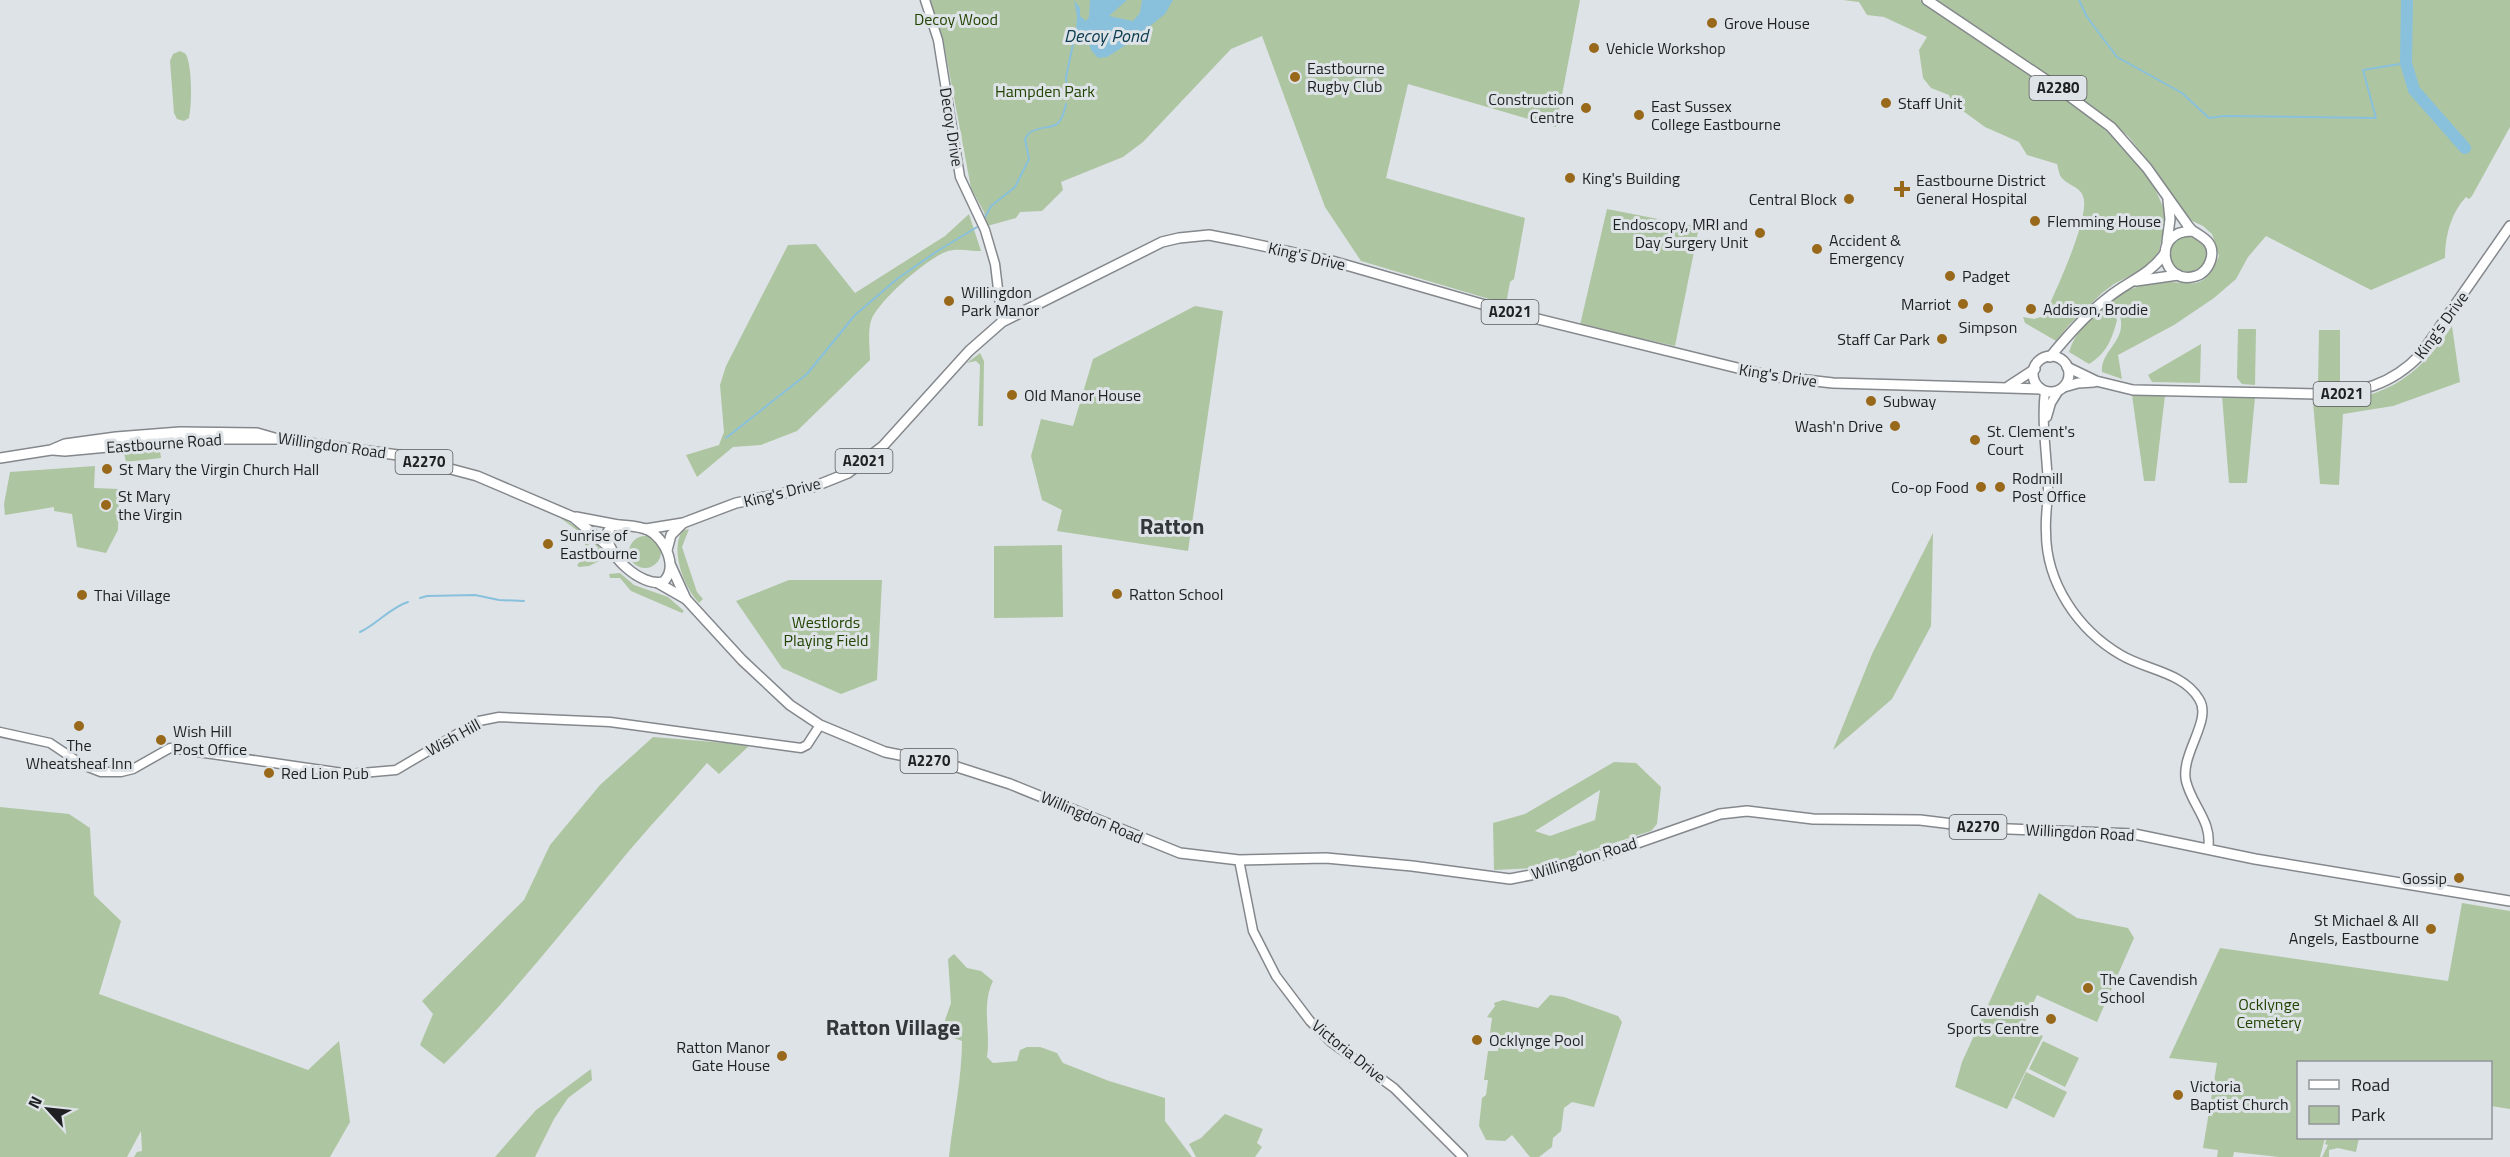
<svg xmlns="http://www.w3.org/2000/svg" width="2510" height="1157" font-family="'Titillium Web',sans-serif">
  <rect width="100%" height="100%" fill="#dee3e7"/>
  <g fill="#aec5a1" fill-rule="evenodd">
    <path d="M930,0H1580L1556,127L1408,84L1386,178L1525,218L1514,279L1510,282L1506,304L1361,261L1325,207L1262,36L1231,49L1143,142L1123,157L1061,182L1063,190L1042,211L1020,212L1016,218L987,226L984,212L971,188L943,39Z"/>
    <path d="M1843,0H1920L2066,98L2100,125L2123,146L2153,184L2164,209L2165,224L2158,255L2149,266L2114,284L2102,293L2069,325L2056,341L2025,323L2023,317L2034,319L2044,316C2055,293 2087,224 2084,200C2082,186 2069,187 2061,177C2059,174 2058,167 2057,164L2027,155L2019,142L1985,127L1952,103L1949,95L1931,88L1923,78L1919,50L1927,37L1884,17L1867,15L1859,2Z"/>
    <path d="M1937,0H2510V127L2472,196L2469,199L2466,197C2451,213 2445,236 2445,258L2371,290L2266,236L2248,257L2236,279L2214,298L2174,325L2118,355L2122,379L2102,372C2100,347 2135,339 2115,305L2111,309L2117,320C2112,339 2107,353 2089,364L2069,352C2081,316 2120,286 2159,282C2169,281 2187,284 2196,283C2209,280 2214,266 2219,256L2212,234L2203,226L2188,219L2156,171L2128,136L2106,117Z"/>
    <path d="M180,51C184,53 186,53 187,57C192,70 192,105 189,118L184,121L177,119L174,113L170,61L173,54Z"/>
    <path d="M1607,209L1699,227L1675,346L1580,325Z"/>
    <path d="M969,214L981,251C970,251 959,248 948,251C927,258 882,298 872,318C867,329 870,348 870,360L797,431L761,445L733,447L697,477L686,455L719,445L724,432L720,385L726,366L788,245L816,244L855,293L945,236Z"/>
    <circle cx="2188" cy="253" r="19"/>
    <path d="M1195,306L1223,311L1188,551L1057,531L1062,510L1042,500L1031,456L1041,419L1073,426L1093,359Z"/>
    <path d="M2452,326L2460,382L2393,406L2343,414L2339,485L2320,484L2313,402C2379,402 2416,381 2452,326Z"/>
    <path d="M2238,329H2256L2255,385L2242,384L2237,378Z"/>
    <path d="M2319,330H2340V386L2318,387Z"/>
    <path d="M2201,344L2200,383L2152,382L2148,375Z"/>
    <path d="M980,353L984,361L983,426H978L980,365L976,361L967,363Z"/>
    <path d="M2132,395H2165L2155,481H2144Z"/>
    <path d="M2222,396L2255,397L2247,483H2229Z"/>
    <path d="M163,447L160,450L161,458L126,462L124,453L127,450Z"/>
    <path d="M95,466L94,488L119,489L118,530L106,553L77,547L72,514L54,511V507L5,515L4,504L10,472Z"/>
    <path d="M555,514C575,525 594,538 607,557L589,566L579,567L577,565L590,551L592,554L598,548L593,542L586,546L578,531Z"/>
    <path d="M689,529L682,547L697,592L703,599L699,603C684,587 670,551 682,531Z"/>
    <path d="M1933,533L1931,626L1892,699L1833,750L1872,654Z"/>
    <circle cx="645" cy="552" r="16"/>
    <path d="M1062,545L1063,617L994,618V546Z"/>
    <path d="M620,573L634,585L668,597L684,611L682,613L631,591L620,578H610L609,574Z"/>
    <path d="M789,580H882L877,680L841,694L782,668L736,601Z"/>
    <path d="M653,737L750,745L719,774L707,763C678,796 647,829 619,863C562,932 508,1001 444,1064L420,1045L433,1014L422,1001L524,900L550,845L600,785Z"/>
    <path d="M1614,762L1636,763L1661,787L1657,824L1651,831L1536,868L1494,870L1493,823L1525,814ZM1600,790L1595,820L1550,836L1535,831Z"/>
    <path d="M0,807L69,814L90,828L94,895L121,921L99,994L308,1070L339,1041L350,1122L330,1157H134L137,1152L142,1151L141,1131L127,1157H0Z"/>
    <path d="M2039,893L2077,918L2128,928L2134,938L2097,1022L2037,995L2023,1026L2043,1036L2007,1109L1955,1087L1962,1062Z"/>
    <path d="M2462,903L2510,911V1109L2491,1106L2490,1062H2298V1138H2325L2320,1157H2279L2234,1152L2233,1157H2217L2218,1150L2203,1148L2217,1063L2169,1058L2220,948L2448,981Z"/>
    <path d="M954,954L967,968L981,971L993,981C981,1005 991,1032 987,1057L993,1063L1017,1061L1020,1050L1027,1047H1040L1057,1053L1063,1063L1109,1081L1165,1098V1121L1192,1157H949C953,1119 962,1078 962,1041L946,1035L944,1023L951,1003L948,959Z"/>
    <path d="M1550,995L1564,997L1618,1016L1622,1022L1594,1107L1572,1102L1564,1108L1561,1131L1553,1138L1552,1147L1539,1157H1530L1512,1135L1505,1141L1486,1140L1479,1126L1482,1098L1486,1095L1488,1080H1484L1488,1051H1498L1499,1034L1490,1033L1492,1018L1487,1017L1495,1006L1494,1003L1503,1000L1538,1008Z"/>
    <path d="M2043,1041L2079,1058L2065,1087L2029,1069Z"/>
    <path d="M591,1069L592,1080L568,1098L554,1119L535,1157H495L536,1110Z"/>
    <path d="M2026,1072L2067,1092L2054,1118L2014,1098Z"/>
    <path d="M1225,1114L1263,1129L1257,1143L1262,1147L1255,1157H1196L1189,1144L1201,1138Z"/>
    <path d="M2327,1138H2359L2356,1152L2338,1148L2329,1150V1157H2322L2328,1145L2325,1144Z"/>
  </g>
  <path fill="#89c1dd" d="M1074,0L1080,8V16L1086,21L1089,17L1090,0H1127L1109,16L1133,21L1140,13L1142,0H1173L1165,14L1126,45L1107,57L1098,58L1091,50L1087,37L1076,30L1077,16Z"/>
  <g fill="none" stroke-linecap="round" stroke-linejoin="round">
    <g stroke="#89c1dd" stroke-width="2">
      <path d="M2079,0L2087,17L2117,57L2182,93L2209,118L2224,116L2376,118L2363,70L2406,63"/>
      <path d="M1067,93L1066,77L1076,30"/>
      <path d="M984,219L991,206L1015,187L1029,159L1025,139L1029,133C1048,121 1059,137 1066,104"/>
      <path d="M726,438L807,374L855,315L897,279L936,252L977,227"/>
      <path d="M420,598L427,596L475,595L499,600L524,601"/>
      <path d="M360,632C377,624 391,607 408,602"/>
    </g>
    <path stroke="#89c1dd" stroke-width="12" d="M2407,0L2406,63L2414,90L2465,148"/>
    <g stroke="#84888c" stroke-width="11">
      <g id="secondary">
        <path d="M925,0L938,40L960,177L985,230L995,264L1002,322"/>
        <path d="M2045,391C2041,422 2047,455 2048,486C2048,502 2045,517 2046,532C2046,583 2078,630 2121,655C2146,670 2183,672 2199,699C2213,720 2180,754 2186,781C2192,806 2213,822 2208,849"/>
        <path d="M2047,417L2051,403L2059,390"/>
        <path d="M0,732L50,743L83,765L101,772H121L133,769L170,748L350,774L396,770L479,721L499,717L610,722L801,748L807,745L820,725"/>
        <path d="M1239,860L1253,931L1276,976L1310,1021L1331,1042L1394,1088L1463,1157"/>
      </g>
    </g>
    <g stroke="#84888c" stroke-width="12">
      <g id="primary">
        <path d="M1927,0L2061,90L2111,127L2147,168L2184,220C2186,223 2190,229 2193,231C2204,238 2215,243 2211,259C2209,267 2203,274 2196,276C2162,287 2150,231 2192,231"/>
        <path d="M2167,242L2170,219L2168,200"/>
        <path d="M2136,281L2178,275"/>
        <circle cx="2051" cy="374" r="18"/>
        <path d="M2050,357C2068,335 2087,313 2110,296C2129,281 2151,274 2165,253"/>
        <path d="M2067,367L2096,381L2133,390L2317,394C2358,394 2392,385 2421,354L2510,226"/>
        <path d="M2009,386L2035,369"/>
        <path d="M2064,387L2078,383L2094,382"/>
        <path d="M53,450L65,451L194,439H276"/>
        <path d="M0,458L51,450L65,444L116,437L180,432L257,433L278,439L398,455L477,476L573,517L610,548"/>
        <path d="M576,517L618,525"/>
        <path d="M620,525C629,526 639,526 648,530C665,538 679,568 663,582C641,587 606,555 607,533L612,526Z"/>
        <path d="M646,529L683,523L736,503L813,487L848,473L883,446L969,351L1002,322L1162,242L1179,238L1209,235L1240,241L1332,261L1513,313L1770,376L1833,383L2041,389"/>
        <path d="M667,550L671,535L682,524"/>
        <path d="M671,566L686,599L742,660L790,705L820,725L885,752L954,766L1010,784L1180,853L1239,860L1326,858L1412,866L1510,879L1541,873L1609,853L1720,814L1747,811L1813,819L1920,820L1985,828L2134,834L2255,859L2510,901"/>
        <path d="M658,583L686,599"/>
      </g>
    </g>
    <use href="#secondary" stroke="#fff" stroke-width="8"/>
    <use href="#primary" stroke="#fff" stroke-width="9"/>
  </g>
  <g fill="#99691b" stroke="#dee3e7" stroke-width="2">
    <circle cx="1712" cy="23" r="6"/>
    <circle cx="1594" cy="48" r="6"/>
    <circle cx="1295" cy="77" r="6"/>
    <circle cx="1886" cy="103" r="6"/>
    <circle cx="1586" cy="108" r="6"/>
    <circle cx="1639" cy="115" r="6"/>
    <circle cx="1570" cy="178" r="6"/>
    <path d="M1899 180h6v6h6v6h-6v6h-6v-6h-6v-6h6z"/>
    <circle cx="1849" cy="199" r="6"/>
    <circle cx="2035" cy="221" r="6"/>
    <circle cx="1760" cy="233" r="6"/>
    <circle cx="1817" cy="249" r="6"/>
    <circle cx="1950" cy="276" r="6"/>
    <circle cx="949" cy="301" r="6"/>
    <circle cx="1963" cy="304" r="6"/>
    <circle cx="1988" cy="308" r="6"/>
    <circle cx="2031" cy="309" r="6"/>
    <circle cx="1942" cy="339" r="6"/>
    <circle cx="1012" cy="395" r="6"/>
    <circle cx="1871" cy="401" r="6"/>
    <circle cx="1895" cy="426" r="6"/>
    <circle cx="1975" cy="440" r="6"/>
    <circle cx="107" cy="469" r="6"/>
    <circle cx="1981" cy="487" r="6"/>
    <circle cx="2000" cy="487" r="6"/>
    <circle cx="106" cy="505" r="6"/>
    <circle cx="548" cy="544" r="6"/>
    <circle cx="1117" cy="594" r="6"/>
    <circle cx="82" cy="595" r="6"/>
    <circle cx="79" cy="726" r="6"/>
    <circle cx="161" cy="740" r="6"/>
    <circle cx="269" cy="773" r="6"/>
    <circle cx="2459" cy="878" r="6"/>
    <circle cx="2431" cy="929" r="6"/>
    <circle cx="2088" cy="988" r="6"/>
    <circle cx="2051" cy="1019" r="6"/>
    <circle cx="1477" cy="1040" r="6"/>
    <circle cx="782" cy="1056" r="6"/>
    <circle cx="2178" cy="1095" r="6"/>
  </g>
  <g text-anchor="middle" stroke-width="6" stroke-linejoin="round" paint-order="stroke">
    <g fill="#dee3e7" stroke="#585a5d" stroke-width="1.5">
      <rect x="2029.5" y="76" width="57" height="24" rx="4.5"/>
      <rect x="1481.5" y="300" width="57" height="24" rx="4.5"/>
      <rect x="2313.5" y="382" width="57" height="24" rx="4.5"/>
      <rect x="835.5" y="449" width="57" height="24" rx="4.5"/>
      <rect x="395.5" y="450" width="57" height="24" rx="4.5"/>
      <rect x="900.5" y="749" width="57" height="24" rx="4.5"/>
      <rect x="1949.5" y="815" width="57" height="24" rx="4.5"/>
    </g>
    <g font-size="15" font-weight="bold" fill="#1e2022">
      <text x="2058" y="93">A2280</text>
      <text x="1510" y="317">A2021</text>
      <text x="2342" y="399">A2021</text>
      <text x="864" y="466">A2021</text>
      <text x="424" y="467">A2270</text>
      <text x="929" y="766">A2270</text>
      <text x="1978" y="832">A2270</text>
    </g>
    <g font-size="16" fill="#240" stroke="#dee3e7">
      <text x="956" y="25">Decoy Wood</text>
      <text x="1045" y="97">Hampden Park</text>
      <text x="826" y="628">Westlords<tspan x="826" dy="18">Playing Field</tspan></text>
      <text x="2269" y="1010">Ocklynge<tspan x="2269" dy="18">Cemetery</tspan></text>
    </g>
    <g font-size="16" fill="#1e2022" stroke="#dee3e7" text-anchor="start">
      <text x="1724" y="29">Grove House</text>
      <text x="1606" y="54">Vehicle Workshop</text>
      <text x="1307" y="74">Eastbourne<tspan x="1307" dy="18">Rugby Club</tspan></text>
      <text x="1574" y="105" text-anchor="end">Construction<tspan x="1574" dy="18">Centre</tspan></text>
      <text x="1898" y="109">Staff Unit</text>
      <text x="1651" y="112">East Sussex<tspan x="1651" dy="18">College Eastbourne</tspan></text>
      <text x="1582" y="184">King's Building</text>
      <text x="1916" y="186">Eastbourne District<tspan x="1916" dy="18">General Hospital</tspan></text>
      <text x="1837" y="205" text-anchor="end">Central Block</text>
      <text x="2047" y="227">Flemming House</text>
      <text x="1748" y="230" text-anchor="end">Endoscopy, MRI and<tspan x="1748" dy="18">Day Surgery Unit</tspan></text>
      <text x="1829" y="246">Accident &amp;<tspan x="1829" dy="18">Emergency</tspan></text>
      <text x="1962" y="282">Padget</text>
      <text x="961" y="298">Willingdon<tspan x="961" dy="18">Park Manor</tspan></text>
      <text x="1951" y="310" text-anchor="end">Marriot</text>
      <text x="2043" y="315">Addison, Brodie</text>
      <text x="1988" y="333" text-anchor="middle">Simpson</text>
      <text x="1930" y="345" text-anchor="end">Staff Car Park</text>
      <text x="1024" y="401">Old Manor House</text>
      <text x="1883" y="407">Subway</text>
      <text x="1883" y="432" text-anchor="end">Wash'n Drive</text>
      <text x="1987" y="437">St. Clement's<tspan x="1987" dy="18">Court</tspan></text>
      <text x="119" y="475">St Mary the Virgin Church Hall</text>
      <text x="2012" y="484">Rodmill<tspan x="2012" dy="18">Post Office</tspan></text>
      <text x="1969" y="493" text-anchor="end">Co-op Food</text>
      <text x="118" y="502">St Mary<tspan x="118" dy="18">the Virgin</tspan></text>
      <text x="560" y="541">Sunrise of<tspan x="560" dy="18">Eastbourne</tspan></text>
      <text x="1129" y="600">Ratton School</text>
      <text x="94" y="601">Thai Village</text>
      <text x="173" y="737">Wish Hill<tspan x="173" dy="18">Post Office</tspan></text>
      <text x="79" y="751" text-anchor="middle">The<tspan x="79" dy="18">Wheatsheaf Inn</tspan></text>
      <text x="281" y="779">Red Lion Pub</text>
      <text x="2447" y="884" text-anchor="end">Gossip</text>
      <text x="2419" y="926" text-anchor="end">St Michael &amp; All<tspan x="2419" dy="18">Angels, Eastbourne</tspan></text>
      <text x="2100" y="985">The Cavendish<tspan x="2100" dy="18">School</tspan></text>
      <text x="2039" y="1016" text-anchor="end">Cavendish<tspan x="2039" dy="18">Sports Centre</tspan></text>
      <text x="1489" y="1046">Ocklynge Pool</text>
      <text x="770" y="1053" text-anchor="end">Ratton Manor<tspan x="770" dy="18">Gate House</tspan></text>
      <text x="2190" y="1092">Victoria<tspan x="2190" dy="18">Baptist Church</tspan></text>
    </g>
    <g font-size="16" fill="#1e2022" stroke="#dee3e7">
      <text transform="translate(952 127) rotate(81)" y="6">Decoy Drive</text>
      <text transform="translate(1307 256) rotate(13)" y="6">King's Drive</text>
      <text transform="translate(2441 325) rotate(-54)" y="6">King's Drive</text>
      <text transform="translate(1778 375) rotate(9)" y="6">King's Drive</text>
      <text transform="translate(164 443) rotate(-4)" y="6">Eastbourne Road</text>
      <text transform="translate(332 445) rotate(8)" y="6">Willingdon Road</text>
      <text transform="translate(782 492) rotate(-14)" y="6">King's Drive</text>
      <text transform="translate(453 737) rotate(-29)" y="6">Wish Hill</text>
      <text transform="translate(1092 817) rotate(23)" y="6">Willingdon Road</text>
      <text transform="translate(2080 832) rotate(3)" y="6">Willingdon Road</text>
      <text transform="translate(1584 858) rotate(-17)" y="6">Willingdon Road</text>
      <text transform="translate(1349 1051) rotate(39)" y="6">Victoria Drive</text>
    </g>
    <g font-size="18" font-style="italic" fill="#0c3c50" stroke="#dee3e7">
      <text x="1106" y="42">Decoy Pond</text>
    </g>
    <g font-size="22" font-weight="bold" fill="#33373a" stroke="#dee3e7">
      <text x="1172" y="534">Ratton</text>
      <text x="893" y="1035">Ratton Village</text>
    </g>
  </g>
  <rect x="2297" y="1061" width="195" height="78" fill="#dee3e7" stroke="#919598" stroke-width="1.5"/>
  <rect x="2309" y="1080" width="30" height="9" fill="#ffffff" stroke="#919598" stroke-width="1.5"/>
  <text x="2351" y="1091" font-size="18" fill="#1e2022">Road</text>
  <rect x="2309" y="1106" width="30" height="18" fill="#aec5a1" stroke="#919598" stroke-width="1.5"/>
  <text x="2351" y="1121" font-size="18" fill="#1e2022">Park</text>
  <g transform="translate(48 1109) rotate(297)" stroke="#dee3e7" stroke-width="4.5" paint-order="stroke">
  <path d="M0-4.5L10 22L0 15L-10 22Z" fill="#1e2022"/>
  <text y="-9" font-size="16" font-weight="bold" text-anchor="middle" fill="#1e2022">N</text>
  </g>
</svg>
